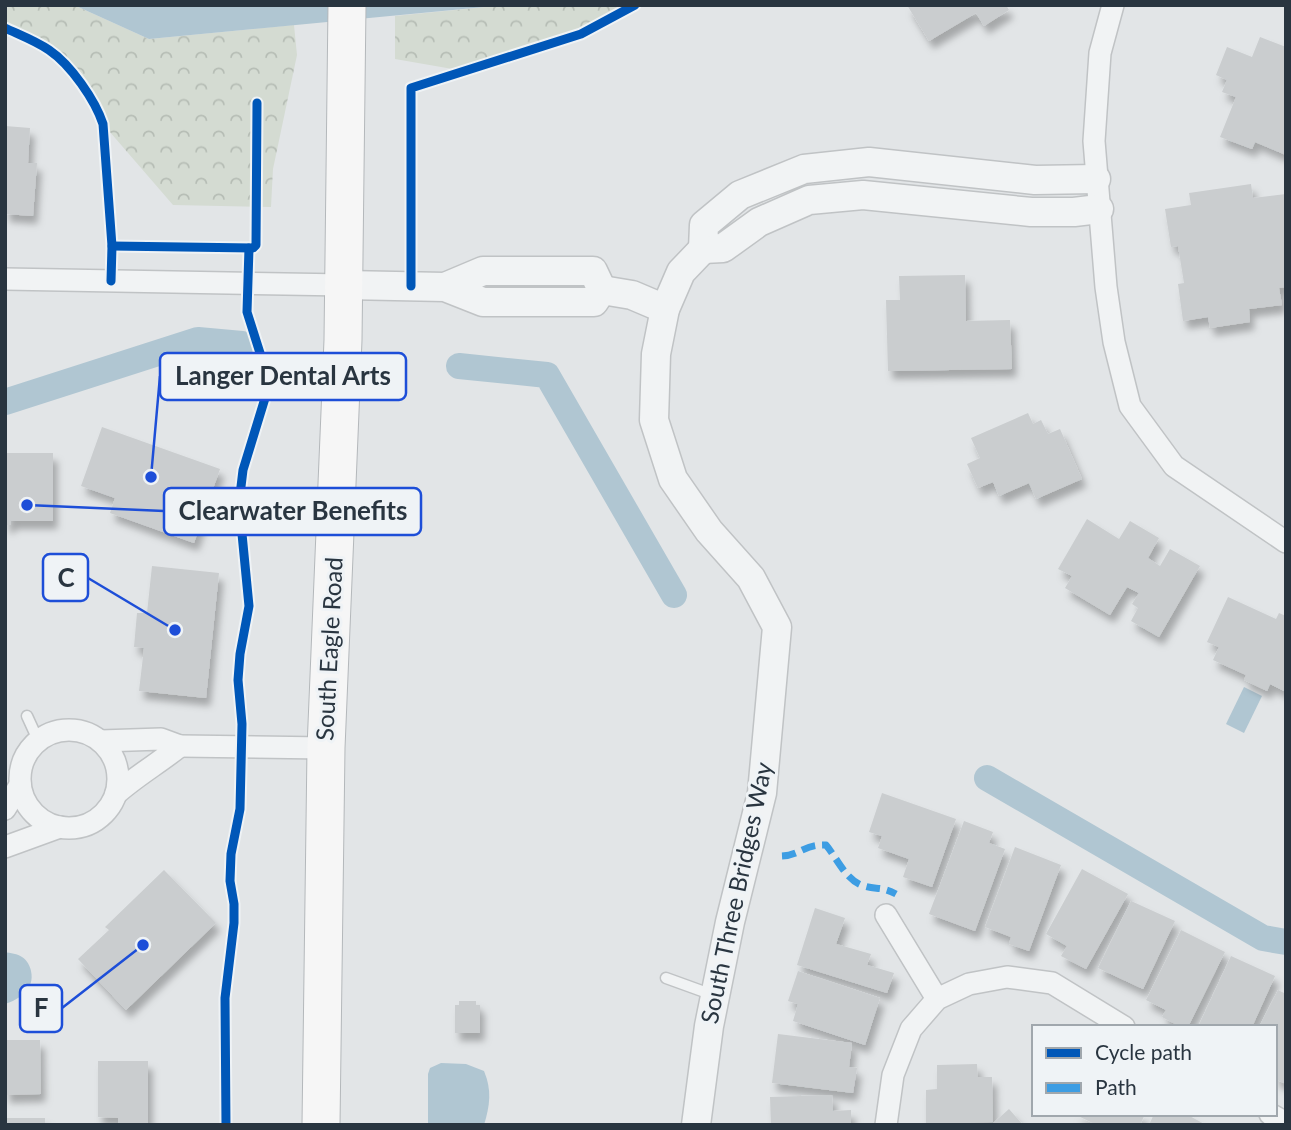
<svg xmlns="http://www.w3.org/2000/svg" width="1291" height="1130" font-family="Lato,sans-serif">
  <defs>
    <pattern id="forest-crowns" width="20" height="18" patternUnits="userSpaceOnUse" patternTransform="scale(1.75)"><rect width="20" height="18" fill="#d4dbd2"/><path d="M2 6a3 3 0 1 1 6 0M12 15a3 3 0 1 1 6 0" fill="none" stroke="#b6bdb5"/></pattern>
    <filter id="shadow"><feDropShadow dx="4.5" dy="8" stdDeviation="3.5" flood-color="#0004"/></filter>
  </defs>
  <rect width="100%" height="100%" fill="#e2e5e7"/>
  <g fill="url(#forest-crowns)">
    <path d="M5,5H74L149,39L294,25L297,55L273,169L271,207L173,205L103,124C94,98 72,66 49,50C36,41 20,35 5,28Z"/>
    <path d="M505,5H635L581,34L464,71L395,59V16Z"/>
  </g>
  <g fill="#b0c6d2">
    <path d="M74,5H505L149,39Z"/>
    <path d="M1244,687L1262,696L1244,733L1226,724Z"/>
    <path d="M5,952C10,953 18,954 22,957C27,960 30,966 31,971C35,989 20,999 5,1004Z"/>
    <path d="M441,1063L466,1064L484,1071C492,1090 490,1105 484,1125H428V1074L430,1068Z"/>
  </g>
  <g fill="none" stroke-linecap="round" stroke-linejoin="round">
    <g stroke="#b0c6d2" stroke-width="26">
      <path d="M459,366L547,375L674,595"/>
      <path d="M5,402L198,340L242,344"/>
      <path d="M987,778L1263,938L1286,942"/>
    </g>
  </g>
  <g fill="#cacdcf" filter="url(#shadow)">
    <path d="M907,5H1006L1009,10L984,26L976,13L929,41Z"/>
    <path d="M1260,37L1286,47V155L1255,142L1252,149L1220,137L1236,97L1222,92L1227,80L1216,75L1227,47L1252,57Z"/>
    <path d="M5,126L30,128L28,163H37L33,216L5,214Z"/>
    <path d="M1251,184L1253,198L1286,194V287L1279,288L1282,305L1249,309L1250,322L1210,328L1208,317L1183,321L1178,284L1184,283L1178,246L1171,247L1165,209L1191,205L1189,193Z"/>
    <path d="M965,275L966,321L1010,320L1012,369L888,371L886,300H900L899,276Z"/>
    <path d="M1028,413L1033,424L1041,420L1048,434L1060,429L1082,479L1036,499L1029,483L999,496L993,482L978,488L967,464L980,458L971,438Z"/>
    <path d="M102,427L220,469L194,543L110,513L115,498L81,486Z"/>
    <path d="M5,453H53V521H11V525H5Z"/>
    <path d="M1087,519L1119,539L1130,521L1159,538L1148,558L1160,566L1170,549L1200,566L1159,637L1131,621L1138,608L1132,604L1139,593L1127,587L1110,615L1065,588L1072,576L1058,569Z"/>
    <path d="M152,566L219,573L206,698L139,691L144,648L134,647L137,613H147Z"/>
    <path d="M1228,597L1276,619L1279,613L1286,616V692L1270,684L1267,691L1244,680L1246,675L1213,660L1219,647L1207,642Z"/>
    <path d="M882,793L956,819L932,887L903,877L909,859L878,848L882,836L869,832Z"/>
    <path d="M964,821L993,832L989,843L1005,849L975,931L929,914Z"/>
    <path d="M1015,847L1061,865L1029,951L1009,944L1011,937L985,927Z"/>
    <path d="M1082,869L1128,894L1086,969L1061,956L1067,946L1046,934Z"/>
    <path d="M164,870L216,923L126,1010L78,959L109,930L105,927Z"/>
    <path d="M1131,901L1175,921L1143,989L1098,968Z"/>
    <path d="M815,908L845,918L836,944L871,954L867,965L894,973L887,993L797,965Z"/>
    <path d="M1181,930L1225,952L1188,1027H1181L1162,1017L1166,1010L1146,1000Z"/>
    <path d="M1231,956L1275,976L1252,1027H1198Z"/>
    <path d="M798,971L880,998L865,1045L793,1021L798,1004L788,1001Z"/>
    <path d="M1278,990L1286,994V1084L1275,1079V1027H1259Z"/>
    <path d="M459,1001H476V1005H480V1033H455V1005H459Z"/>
    <path d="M778,1034L852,1043L849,1067L857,1068L853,1093L772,1083Z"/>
    <path d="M5,1040H40L41,1094L5,1095Z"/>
    <path d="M98,1061H148V1125H118V1118L98,1117Z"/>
    <path d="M977,1064L978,1077H992L993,1122L926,1125V1090L937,1089V1065Z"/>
    <path d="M832,1095L833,1111L851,1110V1125H771L770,1097Z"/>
    <path d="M1009,1109L1023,1125H991Z"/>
    <path d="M1074,1114H1145L1140,1125H1097Z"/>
    <path d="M1154,1114H1186L1206,1125H1149Z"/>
    <rect x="5" y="1118" width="40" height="7"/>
  </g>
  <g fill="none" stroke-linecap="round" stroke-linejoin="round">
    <g stroke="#c0c3c5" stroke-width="13">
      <g id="service">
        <path d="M27,716L38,740"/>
        <path d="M666,978L713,995"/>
      </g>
    </g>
    <g stroke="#c0c3c5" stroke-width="24">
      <g id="minor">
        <path d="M1113,5L1100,53L1094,141L1106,287L1114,342L1130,406L1174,466L1286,542"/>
        <path d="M5,279L345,285"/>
        <circle cx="69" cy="779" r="49"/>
        <path d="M101,741L161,739L180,746C159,763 136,776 116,794"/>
        <path d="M180,746L326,748"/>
        <path d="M5,809L20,785"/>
        <path d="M5,847L60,827"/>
        <path d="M886,915L937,999"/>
        <path d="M1270,1114L1286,1123"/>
        <path d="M886,1125L893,1075L911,1029L937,999L969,984L1007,977L1052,983L1124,1027"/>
      </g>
    </g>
    <g stroke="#c0c3c5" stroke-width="31">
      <g id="tertiary">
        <path d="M1096,179L1035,180L869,162L804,169L740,195L704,225L703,249L723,248L759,222L809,200L863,195L1031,212H1074L1099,209"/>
        <path d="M345,285L445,287L483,302H594L602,290L593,271H483L445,287"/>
        <path d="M602,290L632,295L665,309"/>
        <path d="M696,1125L709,1026L730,922L762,793L777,627L751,578L709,531L673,479L654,420L656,354L665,309L681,272L703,249"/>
      </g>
    </g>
    <g stroke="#b4b8bb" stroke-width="39">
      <path id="trunk" d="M321,1125L326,748L343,340L347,5"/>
    </g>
    <use href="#service" stroke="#f1f3f4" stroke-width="10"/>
    <use href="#minor" stroke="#f1f3f4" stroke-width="21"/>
    <use href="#tertiary" stroke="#f1f3f4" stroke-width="28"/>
    <use href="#trunk" stroke="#f6f6f6" stroke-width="37"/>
    <path stroke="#3d9de3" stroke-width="7" stroke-dasharray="14 7" stroke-linecap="butt" d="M782,856C800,855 805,844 826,845C837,858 846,881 864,886C877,890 881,886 896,894"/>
    <g stroke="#eff3f6" stroke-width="13">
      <g id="cycleway">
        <path d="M5,28C20,35 36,41 49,50C71,65 95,100 103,124L112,246L111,281"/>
        <path d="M112,246L253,248L256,245L257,103"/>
        <path d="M411,286V88L581,34L635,5"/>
        <path d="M226,1125L225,998L234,923V904L230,881L231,854L240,809L242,724L238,680L240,654L249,606L239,503L243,470L266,395L261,356L247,312L249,248"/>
      </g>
    </g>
    <use href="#cycleway" stroke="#0057b8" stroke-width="9"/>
  </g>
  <g text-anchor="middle" stroke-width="6" stroke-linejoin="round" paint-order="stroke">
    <g font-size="24" fill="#293540" stroke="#eff3f6">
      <text transform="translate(330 649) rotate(-87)" y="8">South Eagle Road</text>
      <text transform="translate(737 893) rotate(-78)" y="8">South Three Bridges Way</text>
    </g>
  </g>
  <path fill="none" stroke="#1d4ed8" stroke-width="2.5" d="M151 477L160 376M27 505L164 511M175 630L88 578M143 945L62 1008"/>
  <g fill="#1d4ed8" stroke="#eff3f6" stroke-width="2.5">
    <circle cx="151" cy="477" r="7"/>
    <circle cx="27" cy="505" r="7"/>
    <circle cx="175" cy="630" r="7"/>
    <circle cx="143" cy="945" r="7"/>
  </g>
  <g fill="#eff3f6" stroke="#1d4ed8" stroke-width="2.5">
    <rect x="160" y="353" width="246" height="47" rx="7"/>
    <rect x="164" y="488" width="257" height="47" rx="7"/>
    <rect x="43" y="554" width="45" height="47" rx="7"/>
    <rect x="20" y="985" width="42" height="47" rx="7"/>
  </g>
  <g font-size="26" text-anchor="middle" font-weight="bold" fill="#293540">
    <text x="283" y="385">Langer Dental Arts</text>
    <text x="293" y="520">Clearwater Benefits</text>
    <text x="66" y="587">C</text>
    <text x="41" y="1017">F</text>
  </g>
  <rect width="1291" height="1130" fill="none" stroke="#293540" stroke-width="14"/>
  <rect x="1032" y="1025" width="245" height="91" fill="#eff3f6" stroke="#a0a7ad" stroke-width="2"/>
  <rect x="1046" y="1048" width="35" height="10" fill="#0057b8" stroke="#a0a7ad" stroke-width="2"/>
  <text x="1095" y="1060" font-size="21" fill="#293540">Cycle path</text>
  <rect x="1046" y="1083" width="35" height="10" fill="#3d9de3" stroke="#a0a7ad" stroke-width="2"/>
  <text x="1095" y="1095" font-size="21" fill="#293540">Path</text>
</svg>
